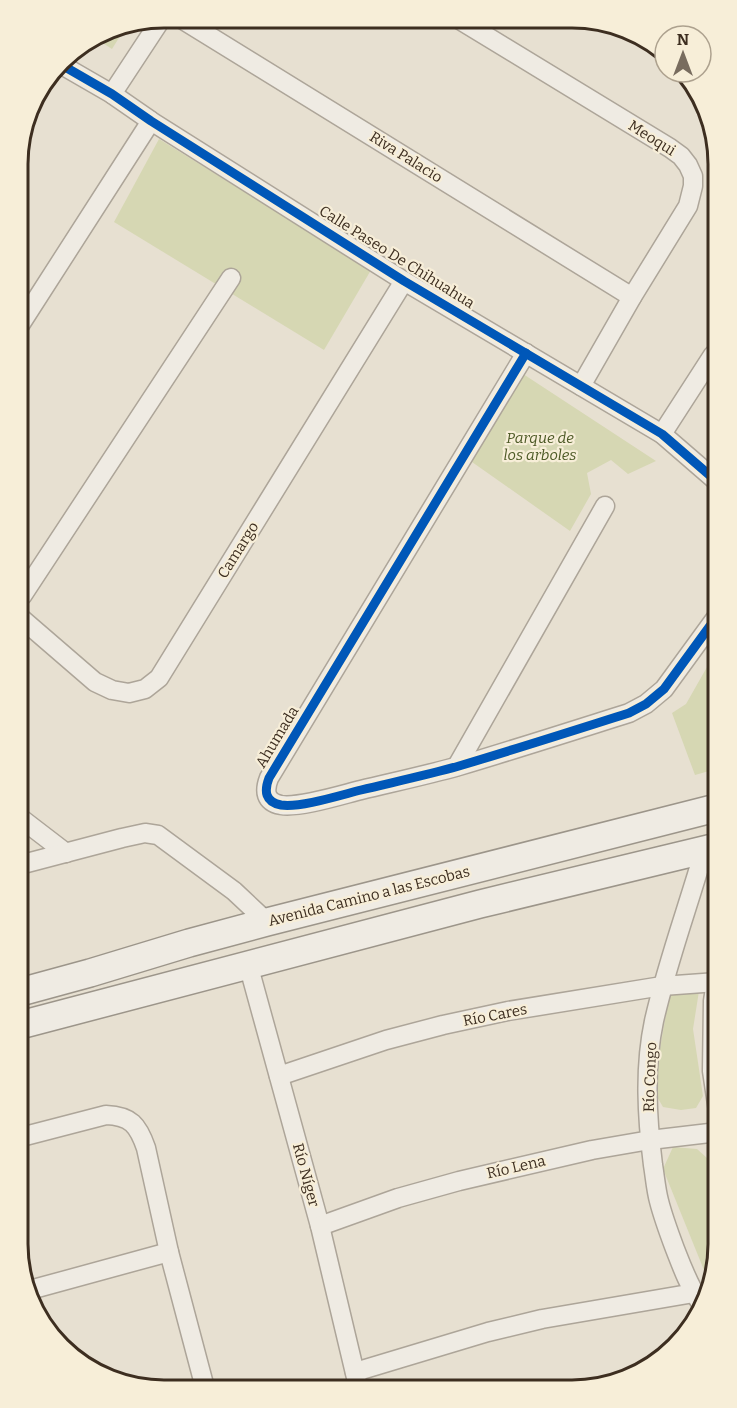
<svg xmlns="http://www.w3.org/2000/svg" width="737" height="1408" font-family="Bitter,serif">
  <rect width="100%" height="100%" fill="#e7e0d1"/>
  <g fill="#d6d7b3">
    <path d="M127,25L112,49L95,38L109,29Z"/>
    <path d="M159,139L371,270L324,350L114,222Z"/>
    <path d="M517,370L656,461L628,474L611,460L587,473L591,494L570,531L472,462Z"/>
    <path d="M715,653L716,769L695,775L672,713L686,704Z"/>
    <path d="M684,982L699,991L693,1029L703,1096L696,1108L681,1110L663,1107L653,1090L669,996Z"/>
    <path d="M673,1147L697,1149L717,1167L718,1170L719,1253L708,1280L663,1169Z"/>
  </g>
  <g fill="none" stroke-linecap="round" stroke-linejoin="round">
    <g stroke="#ada599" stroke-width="21">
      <g id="street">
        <path d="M180,18L632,297"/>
        <path d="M460,20L670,148L681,156L688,165L693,176V186L688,206L632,297L581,386"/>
        <path d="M60,64L112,94L151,121L404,281L662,434L714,479"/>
        <path d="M112,94L162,18"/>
        <path d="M20,325L151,121"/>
        <path d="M526,353L269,778C264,791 265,802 281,805C300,808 341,795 361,790C394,782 427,775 459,766C516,749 572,731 629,713L646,704L664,689L715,619"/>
        <path d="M662,434L713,355"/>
        <path d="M22,596L231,278"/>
        <path d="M22,619L95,682L112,690L129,693L145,689L159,678L404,281"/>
        <path d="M457,766L605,506"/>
        <path d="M23,820L66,853"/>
        <path d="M23,864L122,838L145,833L158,835L234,891L267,922"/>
        <path d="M248,964L320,1226L358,1386"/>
        <path d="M717,976L713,1001L712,1071L718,1111"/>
        <path d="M279,1076L386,1040L443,1025L508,1011L662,986L717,982"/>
        <path d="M25,1136L106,1115C131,1116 138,1125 146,1148L169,1252L205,1388"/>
        <path d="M320,1226L398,1198L459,1181L592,1150L650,1140L718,1132"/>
        <path d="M26,1291L169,1252"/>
        <path d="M700,1302C689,1286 682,1267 675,1249C669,1233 663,1217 659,1201C656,1190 655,1177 653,1165C647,1117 644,1068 654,1021C667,963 688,907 704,851"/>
        <path d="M355,1372L488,1332L542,1319L694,1293"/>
      </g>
    </g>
    <g stroke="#9c958a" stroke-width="30">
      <g id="secondary">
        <path d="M24,991L90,973L189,943L267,922L716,808"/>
        <path d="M24,1024L480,904L716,847"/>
      </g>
    </g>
    <use href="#street" stroke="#efebe3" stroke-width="18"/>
    <use href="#secondary" stroke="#efebe3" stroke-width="27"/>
    <g stroke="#f7eed8" stroke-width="13">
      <g id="cycleway">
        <path d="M60,64L112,94L151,121L404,281L662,434L714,479"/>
        <path d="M526,353L269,778C264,791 265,802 281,805C300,808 341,795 361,790C394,782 427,775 459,766C516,749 572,731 629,713L646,704L664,689L715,619"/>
      </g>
    </g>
    <use href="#cycleway" stroke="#0057b8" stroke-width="9"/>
  </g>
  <g text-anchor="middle" stroke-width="4.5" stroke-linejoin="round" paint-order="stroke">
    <g font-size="15" fill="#3d2e20" stroke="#f7eed8">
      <text transform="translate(652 138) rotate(32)" y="5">Meoqui</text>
      <text transform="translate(406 157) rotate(32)" y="5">Riva Palacio</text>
      <text transform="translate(397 257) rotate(32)" y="5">Calle Paseo De Chihuahua</text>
      <text transform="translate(238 550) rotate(-58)" y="5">Camargo</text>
      <text transform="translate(277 737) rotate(-59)" y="5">Ahumada</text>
      <text transform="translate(369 896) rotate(-14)" y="5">Avenida Camino a las Escobas</text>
      <text transform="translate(495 1015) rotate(-11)" y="5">Río Cares</text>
      <text transform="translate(650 1077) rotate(-88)" y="5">Río Congo</text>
      <text transform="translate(516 1167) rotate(-13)" y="5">Río Lena</text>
      <text transform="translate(306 1175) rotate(75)" y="5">Río Níger</text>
    </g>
    <g font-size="15" font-style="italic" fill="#4d5a26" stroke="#f7eed8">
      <text x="540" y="443">Parque de<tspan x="540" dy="17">los arboles</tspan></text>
    </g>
  </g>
  <path d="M0 0H737V1408H0ZM164 28H572A136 136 0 0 1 708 164V1244A136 136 0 0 1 572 1380H164A136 136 0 0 1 28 1244V164A136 136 0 0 1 164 28Z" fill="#f7eed8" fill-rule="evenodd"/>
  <path fill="none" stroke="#3d2e20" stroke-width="3" d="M164 28H572A136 136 0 0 1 708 164V1244A136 136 0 0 1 572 1380H164A136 136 0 0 1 28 1244V164A136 136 0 0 1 164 28Z"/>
  <g transform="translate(683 54)"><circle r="28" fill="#f7eed8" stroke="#ada18e" stroke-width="1.5"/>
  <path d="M0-4.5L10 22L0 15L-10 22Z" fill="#786c5e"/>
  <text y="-9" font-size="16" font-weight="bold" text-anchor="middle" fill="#3d2e20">N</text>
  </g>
</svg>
